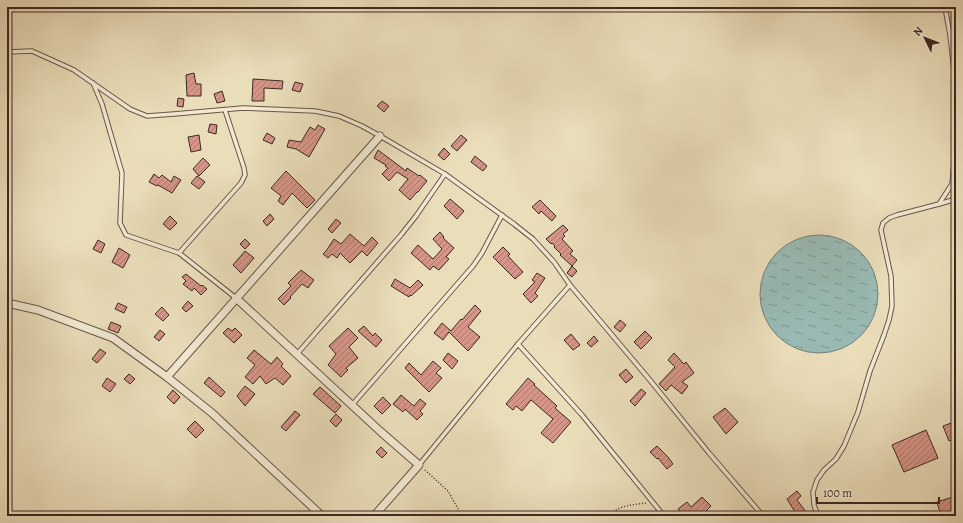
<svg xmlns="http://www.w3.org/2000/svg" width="963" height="523" font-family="Alegreya,serif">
  <defs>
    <pattern id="water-ripples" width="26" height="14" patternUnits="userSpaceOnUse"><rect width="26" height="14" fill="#99bbb5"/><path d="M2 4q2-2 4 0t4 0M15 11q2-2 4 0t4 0" fill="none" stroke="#7e9893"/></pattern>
    <pattern id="building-hatch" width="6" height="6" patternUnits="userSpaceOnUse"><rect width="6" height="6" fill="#d59689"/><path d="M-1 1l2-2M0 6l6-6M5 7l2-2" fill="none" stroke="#ae7a70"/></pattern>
  </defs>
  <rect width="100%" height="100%" fill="#eaddba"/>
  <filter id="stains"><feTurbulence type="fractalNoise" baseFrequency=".005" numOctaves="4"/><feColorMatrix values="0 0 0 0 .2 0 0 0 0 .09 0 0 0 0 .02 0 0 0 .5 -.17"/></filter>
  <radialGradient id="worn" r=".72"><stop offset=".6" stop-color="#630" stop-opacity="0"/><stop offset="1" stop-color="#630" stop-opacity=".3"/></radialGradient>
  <circle fill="url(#water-ripples)" stroke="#74817a" cx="819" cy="294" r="59"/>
  <g fill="url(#building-hatch)" stroke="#3d2921">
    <path d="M194,73L196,84H201V96H187L186,75Z"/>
    <path d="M253,79L283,81L282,89L264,88V101H252Z"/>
    <path d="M295,82L303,84L300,92L292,90Z"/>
    <path d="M222,91L225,101L217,103L214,94Z"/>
    <path d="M178,98L184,99L183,107L177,106Z"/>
    <path d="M382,101L389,106L384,112L377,106Z"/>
    <path d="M210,124L217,125L216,134L208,132Z"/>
    <path d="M318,125L325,129L309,157L296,149L287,147L289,140L301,142L310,127L315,130Z"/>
    <path d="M267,133L275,138L272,144L263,140Z"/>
    <path d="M199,135L201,150L191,152L188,137Z"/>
    <path d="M461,135L467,140L457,151L451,146Z"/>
    <path d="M444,148L450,154L444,160L438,155Z"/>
    <path d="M378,150L406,171L407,168L419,176L420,175L427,181L418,192H417L410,200L399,190L408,179L397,172L389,181L382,174L388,168L385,166L386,165L374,158Z"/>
    <path d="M475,156L487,166L483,171L471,162Z"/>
    <path d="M203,158L210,165L199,176L193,169Z"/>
    <path d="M286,171L315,200L307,208L292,193L283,205L278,201L281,196L271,188Z"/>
    <path d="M154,174L159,178L162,175L171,182L174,176L181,180L172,193L158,185L157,186L149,182Z"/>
    <path d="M197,176L205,182L199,189L191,183Z"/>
    <path d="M450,199L464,211L457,219L444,206Z"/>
    <path d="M540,200L556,216L552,221L541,211L539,214L532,207Z"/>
    <path d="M270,214L274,219L267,226L263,221Z"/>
    <path d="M170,216L177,223L170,230L163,224Z"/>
    <path d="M336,219L341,223L332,233L328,229Z"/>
    <path d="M563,225L568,230L563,234L565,236L562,239L573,251L570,254L577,260L572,266L560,255L561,254L554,247L555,246L552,243L551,244L546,239Z"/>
    <path d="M440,232L444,237L443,238L454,248L446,257L449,259L439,270L433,266L430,270L411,253L418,245L433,259L434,258L442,249L433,239Z"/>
    <path d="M350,234L364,246L372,237L378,243L367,256L362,251L350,263L340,253L337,258L332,254L328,258L323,254L326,251L334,239L341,244Z"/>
    <path d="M245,239L250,244L245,249L240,244Z"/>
    <path d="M98,240L105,244L101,253L93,249Z"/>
    <path d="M503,247L510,254L508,256L523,272L515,279L493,257Z"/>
    <path d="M119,248L130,255L123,268L112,262Z"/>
    <path d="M245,251L254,258L241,273L233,265Z"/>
    <path d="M572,266L577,271L572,277L567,273Z"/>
    <path d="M301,270L314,280L308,288L302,284L290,297L291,298L284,305L278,299L291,286L288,283Z"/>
    <path d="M537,273L545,278L535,293L538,296L531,303L523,294L535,282L532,280Z"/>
    <path d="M186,274L201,286L202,285L207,289L201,295L194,288L192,291L183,284L186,281L182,277Z"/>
    <path d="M395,279L410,288L418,280L423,285L411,296L410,295L409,297L391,286Z"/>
    <path d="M188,301L193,306L186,312L182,308Z"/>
    <path d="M118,303L127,307L124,313L115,309Z"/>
    <path d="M475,305L481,311L468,327L480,337L468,351L449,332L443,340L434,333L442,323L451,331L461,319L462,320Z"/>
    <path d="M162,307L169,315L163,321L155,314Z"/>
    <path d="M620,320L626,325L620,332L614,327Z"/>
    <path d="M111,322L121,326L118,333L108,329Z"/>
    <path d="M364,326L373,336L375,333L382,340L376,347L358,331Z"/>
    <path d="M228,328L232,331L235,328L242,335L234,343L223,333Z"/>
    <path d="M348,328L358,338L349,347L358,358L346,368L348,370L341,377L328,365L336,354L329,346Z"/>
    <path d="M160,330L165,334L159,341L154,337Z"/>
    <path d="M645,331L652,338L641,349L634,342Z"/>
    <path d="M571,334L580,345L573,350L564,340Z"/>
    <path d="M594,336L598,341L591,347L587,343Z"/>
    <path d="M100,349L106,353L97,363L92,359Z"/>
    <path d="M254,350L271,364L277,357L283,364L281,366L291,376L283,385L275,378L266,384L260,376L253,384L245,377L255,365L247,358Z"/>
    <path d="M448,353L458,361L452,369L443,360Z"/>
    <path d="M674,353L684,364L686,362L694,373L682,382L688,386L682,394L671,385L666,391L659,384L675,367L668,360Z"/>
    <path d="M433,361L441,368L436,373L442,378L429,392L405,368L409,363L421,375Z"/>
    <path d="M626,369L633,377L626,383L619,375Z"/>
    <path d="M129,374L135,379L130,384L124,379Z"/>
    <path d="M209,377L225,392L221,397L204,383Z"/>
    <path d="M107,378L116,384L110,392L102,386Z"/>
    <path d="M528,378L535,384L534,385L557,406L555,408L571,422L553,443L541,433L553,419L531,400L522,411L516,406L513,410L506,404Z"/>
    <path d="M245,386L255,394L245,406L237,396Z"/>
    <path d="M320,387L341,406L335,413L313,394Z"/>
    <path d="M641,389L646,393L635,406L630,401Z"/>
    <path d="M173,390L180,397L174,404L167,397Z"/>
    <path d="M401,395L414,406L420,399L426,404L420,411L423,414L417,420L405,409L403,412L393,404Z"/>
    <path d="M383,397L391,405L382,414L374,406Z"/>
    <path d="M725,408L738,422L726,434L713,417Z"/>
    <path d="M295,411L300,415L286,431L281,427Z"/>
    <path d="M336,414L342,420L336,427L330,421Z"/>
    <path d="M195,421L204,430L196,438L187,429Z"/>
    <path d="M954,422L956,427V438L949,441L943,426Z"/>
    <path d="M926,430L938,458L904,472L892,445Z"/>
    <path d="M657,446L668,457L673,464L667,469L658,458L657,459L650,452Z"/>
    <path d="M381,447L387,453L382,458L376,452Z"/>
    <path d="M797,491L801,496L797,500L809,516H790L795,512L787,499Z"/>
    <path d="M956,496V516H941L937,502Z"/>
    <path d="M702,497L711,506L701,516H684L678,509L687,502L691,507Z"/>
  </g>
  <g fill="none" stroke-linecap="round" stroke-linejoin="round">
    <g stroke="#685647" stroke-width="5.5">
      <g id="service">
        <path d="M945,7L950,35L956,87"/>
        <path d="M7,52L32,51L74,70L130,109L147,116L174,114L243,108L315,111L339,116L362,126L380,136L445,174L514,224L533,239L554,262L570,285L649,379L709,453L763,516"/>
        <path d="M93,83L102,104L122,173L120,223L126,235L179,253L236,298"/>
        <path d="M939,204L952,184L956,143"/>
        <path d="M179,253L241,183L245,175L244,168L225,110"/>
        <path d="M518,344L582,415L664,516"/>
        <path d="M297,354L401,235L416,216L445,174"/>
        <path d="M352,405L473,266L482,253L502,215"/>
        <path d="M419,465L518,344L570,285"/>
        <path d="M818,516L814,505L813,492L817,480L824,470L836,459L844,446L858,412L870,371L884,335L889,320L892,306L891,276L881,230L883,223L889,218L897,215L939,204L956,199"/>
      </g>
    </g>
    <g stroke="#685647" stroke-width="9">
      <g id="minor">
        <path d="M236,298L381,432L419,465L374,516"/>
        <path d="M7,303L38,310L113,338L167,377L212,413L322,516"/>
        <path d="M167,377L380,136"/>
      </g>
    </g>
    <g stroke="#3d2921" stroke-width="1.5" stroke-dasharray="1 2" stroke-linecap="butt">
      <path d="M425,470L448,491L462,516"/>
      <path d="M609,516C618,505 633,505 646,503"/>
    </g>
    <use href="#service" stroke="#f1e9d2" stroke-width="3.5"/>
    <use href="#minor" stroke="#f1e9d2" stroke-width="7"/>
  </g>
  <rect width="963" height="523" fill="none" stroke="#eaddba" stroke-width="24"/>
  <rect x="8" y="8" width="947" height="507" fill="none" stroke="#3d2921" stroke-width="2"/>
  <rect x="12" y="12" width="939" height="499" fill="none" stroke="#3d2921"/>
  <g transform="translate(925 38) rotate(313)" stroke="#f1e9d2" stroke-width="3" paint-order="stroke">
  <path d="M0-3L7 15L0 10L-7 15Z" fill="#3d2921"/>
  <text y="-6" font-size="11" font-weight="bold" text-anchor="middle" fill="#3d2921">N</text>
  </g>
  <path d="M817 497v6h122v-6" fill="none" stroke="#3d2921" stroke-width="2"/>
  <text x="823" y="497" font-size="12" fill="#3d2921" stroke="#f1e9d2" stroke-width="3" paint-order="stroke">100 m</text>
  <rect width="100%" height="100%" filter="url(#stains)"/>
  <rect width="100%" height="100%" fill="url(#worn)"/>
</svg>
